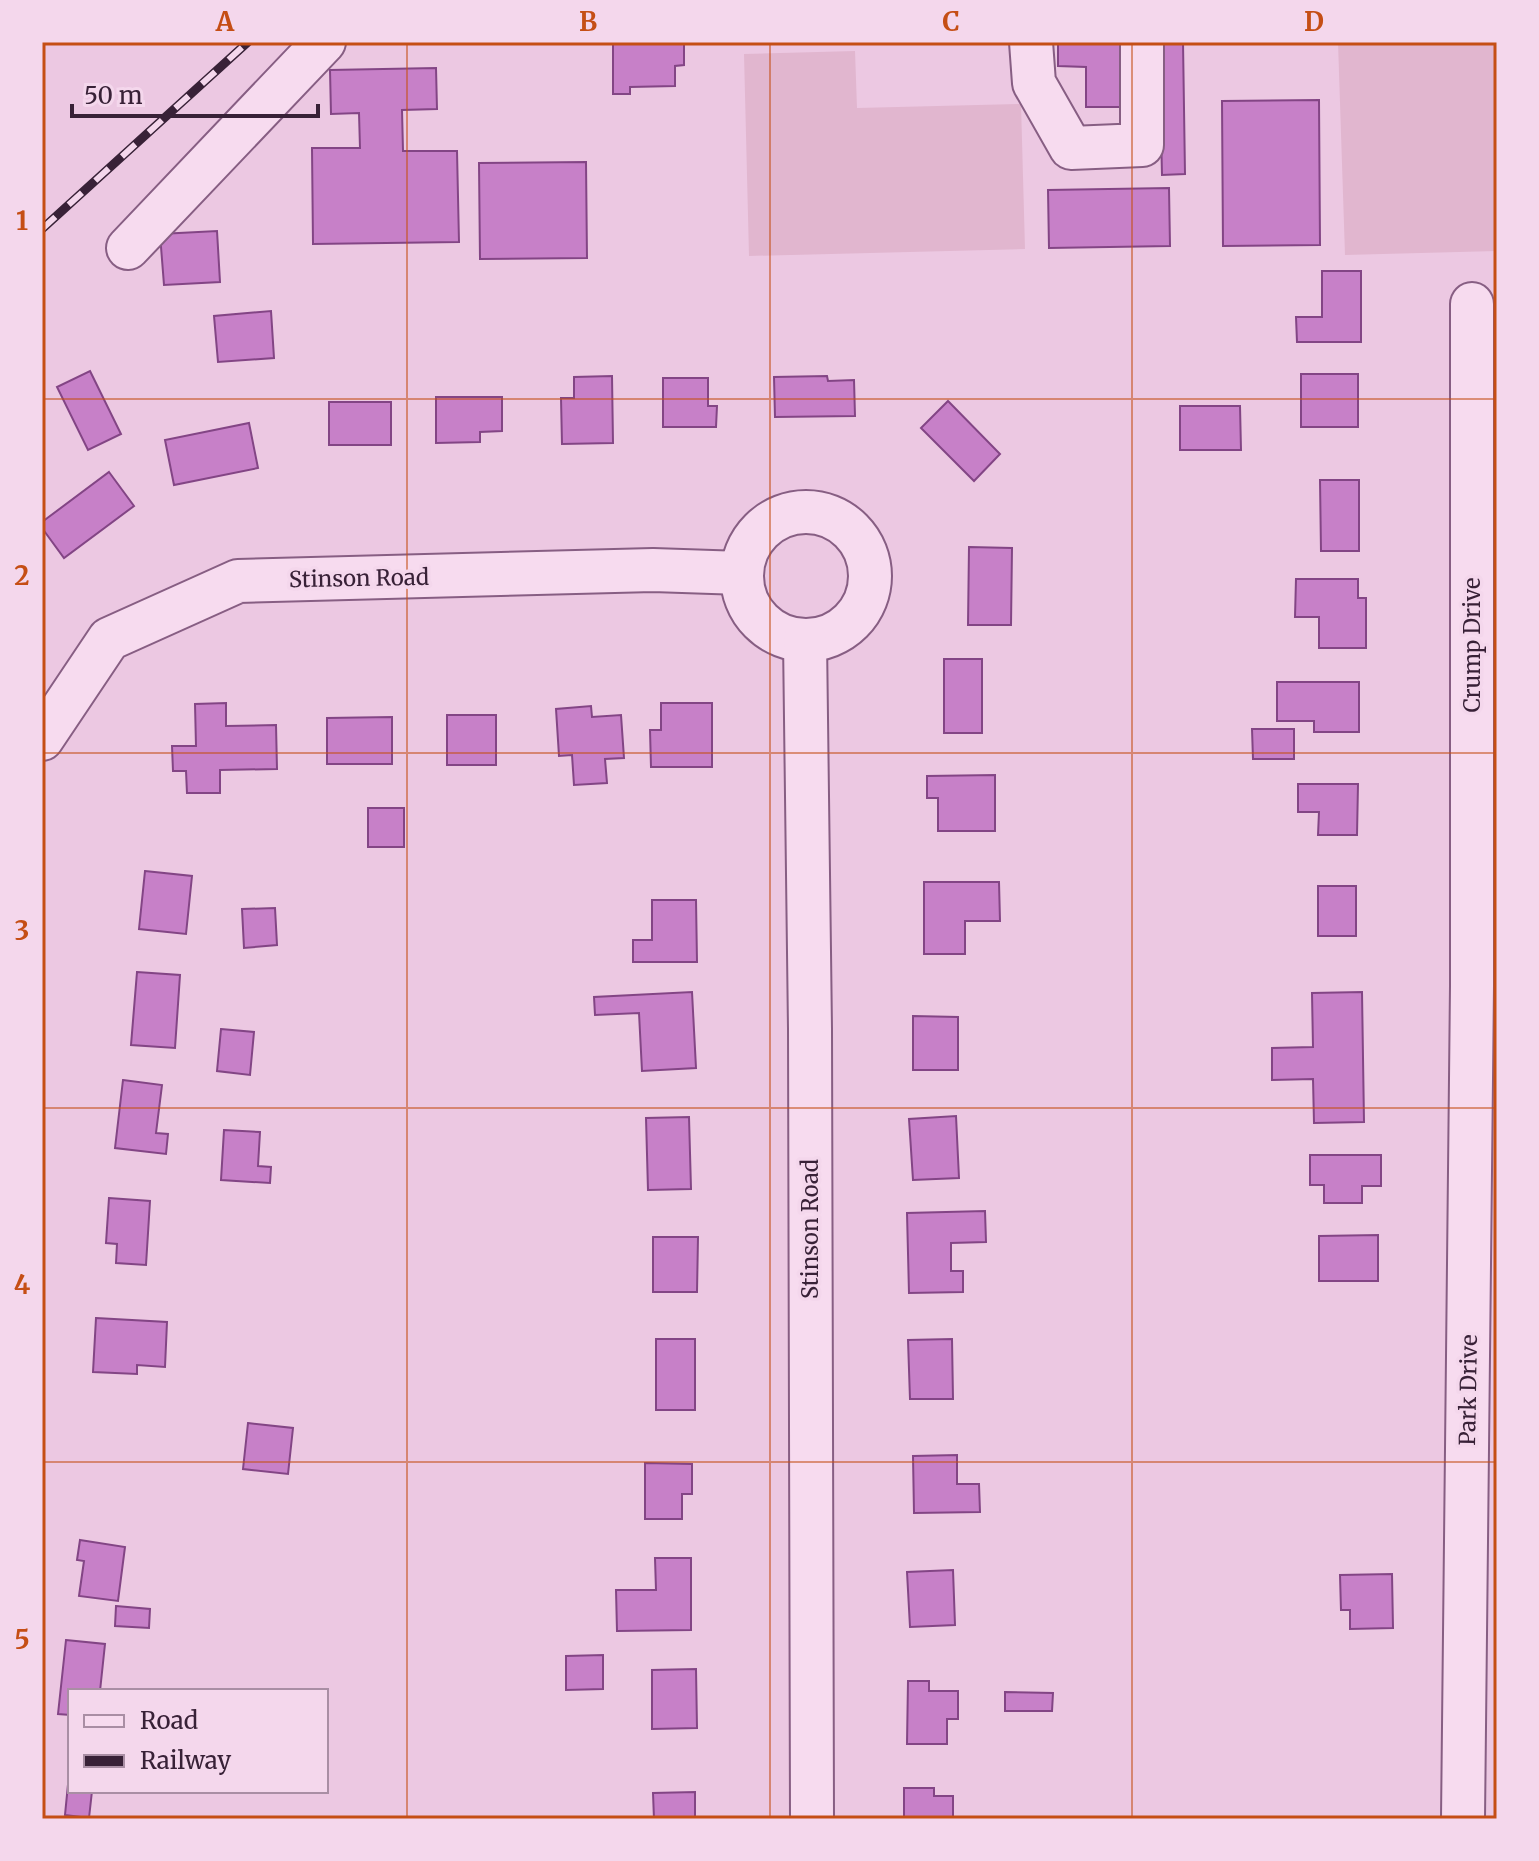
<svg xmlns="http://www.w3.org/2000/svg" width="1539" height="1861" font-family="Merriweather,serif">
  <rect width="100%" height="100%" fill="#ecc8e2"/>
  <g fill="#e1b6cf">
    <path d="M1338,42H1497V251L1345,255Z"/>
    <path d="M855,51L857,108L1021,104L1025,249L749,256L744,54Z"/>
  </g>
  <g fill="#c780c8" stroke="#834585" stroke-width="2">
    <path d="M1058,42H1130L1129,107H1086V67L1058,66Z"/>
    <path d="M1159,42H1183L1185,174L1162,175Z"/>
    <path d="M613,43H684V65L675,66V86L630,87V94H613Z"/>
    <path d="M436,68L437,109L402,110L403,151H457L459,242L313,244L312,148H360L359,113L331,114L330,70Z"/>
    <path d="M1319,100L1320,245L1223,246L1222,101Z"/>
    <path d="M586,162L587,258L480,259L479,163Z"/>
    <path d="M1169,188L1170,246L1049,248L1048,190Z"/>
    <path d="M217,231L220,282L164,285L160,234Z"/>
    <path d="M1322,271H1361V342H1297L1296,317H1322Z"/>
    <path d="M271,311L274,358L218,362L214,316Z"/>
    <path d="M90,371L121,434L88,450L57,387Z"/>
    <rect x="1301" y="374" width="57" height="53"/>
    <path d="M612,376L613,443L562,444L561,398H574V377Z"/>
    <path d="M827,376L828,381L854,380L855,416L775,417L774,377Z"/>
    <path d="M663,378H708V406H717L716,427H663Z"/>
    <path d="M436,397H502V431L480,432V442L436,443Z"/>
    <path d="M948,401L1000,454L974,481L921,428Z"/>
    <rect x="329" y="402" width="62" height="43"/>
    <path d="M1180,406H1240L1241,450H1180Z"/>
    <path d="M249,423L258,468L174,485L165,440Z"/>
    <path d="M109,472L134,506L64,558L42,528V522Z"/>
    <path d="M1320,480H1359V551H1321Z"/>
    <path d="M969,547L1012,548L1011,625H968Z"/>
    <path d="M1296,579H1358V598H1366V648H1319V617H1295Z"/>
    <rect x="944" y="659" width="38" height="74"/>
    <path d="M1277,682H1359V732H1314V721H1277Z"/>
    <path d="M226,703V726L276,725L277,769L220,770V793H187L186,771H173L172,746H196L195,704Z"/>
    <path d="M661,703H712V767H651L650,730H661Z"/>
    <path d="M591,706L592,717L621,715L624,758L605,759L607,783L574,785L572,755L559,756L556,709Z"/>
    <rect x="447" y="715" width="49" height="50"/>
    <path d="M392,717V764H327V718Z"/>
    <path d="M1252,729H1294V759H1253Z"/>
    <path d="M995,775V831H938V798H927V776Z"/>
    <path d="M1298,784H1358L1357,835H1318L1319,812H1298Z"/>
    <rect x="368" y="808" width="36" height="39"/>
    <path d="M145,871L192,876L186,934L139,929Z"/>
    <path d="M924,882H999L1000,921H965V954H924Z"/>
    <rect x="1318" y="886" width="38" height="50"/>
    <path d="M652,900H696L697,962H633V940H652Z"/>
    <path d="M275,908L277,945L244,948L242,909Z"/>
    <path d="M137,972L180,975L175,1048L131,1045Z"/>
    <path d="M692,992L696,1068L642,1071L639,1013L595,1015L594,997Z"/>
    <path d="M1362,992L1364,1122L1314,1123L1313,1079L1272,1080V1048L1313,1047L1312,993Z"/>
    <path d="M913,1016L958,1017V1070H913Z"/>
    <path d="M221,1029L254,1032L250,1075L217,1071Z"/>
    <path d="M123,1080L162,1085L156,1133L168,1134L166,1154L115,1148Z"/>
    <path d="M956,1116L959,1178L913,1180L909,1119Z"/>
    <path d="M689,1117L691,1189L648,1190L646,1118Z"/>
    <path d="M224,1130L260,1132L258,1166L271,1167L270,1183L221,1180Z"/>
    <path d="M1310,1155H1381V1186H1362V1203H1324V1185H1310Z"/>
    <path d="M109,1198L150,1201L146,1265L116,1263L117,1244L106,1243Z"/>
    <path d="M985,1211L986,1242L951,1243V1271H963V1292L909,1293L907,1213Z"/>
    <path d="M1378,1235V1281H1319V1236Z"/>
    <path d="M653,1237H698L697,1292H653Z"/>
    <path d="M96,1318L167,1322L165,1367L137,1365V1374L93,1372Z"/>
    <rect x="656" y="1339" width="39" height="71"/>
    <path d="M952,1339L953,1399H910L908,1340Z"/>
    <path d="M248,1423L293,1428L288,1474L243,1469Z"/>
    <path d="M957,1455V1484H979L980,1512L914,1513L913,1456Z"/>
    <path d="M645,1463L692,1464V1494H682V1519H645Z"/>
    <path d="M80,1540L125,1547L118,1601L79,1596L84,1561L77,1560Z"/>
    <path d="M655,1558H691V1630L617,1631L616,1590H656Z"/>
    <path d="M953,1570L955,1625L910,1627L907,1572Z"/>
    <path d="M1392,1574L1393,1628L1350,1629V1610H1341L1340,1575Z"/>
    <path d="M116,1606L150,1609L149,1628L115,1626Z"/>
    <path d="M66,1640L105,1644L100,1691H70V1715L58,1714Z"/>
    <path d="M603,1655V1689L566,1690V1656Z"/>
    <path d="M696,1669L697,1728L652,1729V1670Z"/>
    <path d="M908,1681H929V1691H958V1719H947V1744H907Z"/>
    <path d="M1005,1692L1053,1693L1052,1711H1005Z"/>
    <path d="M70,1764V1791H92L89,1818L65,1815Z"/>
    <path d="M904,1788H934V1796H953V1819H904Z"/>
    <path d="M695,1792V1819H654L653,1793Z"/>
  </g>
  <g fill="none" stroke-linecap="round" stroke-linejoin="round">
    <g stroke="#875e83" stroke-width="46">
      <g id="minor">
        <path d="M1031,42L1034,83L1071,148L1142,145V42"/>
        <path d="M128,248L324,42"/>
        <circle cx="806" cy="576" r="64"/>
        <path d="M805,640L810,1029L812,1819"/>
        <path d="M42,739L109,639L238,581L653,570L742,573"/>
        <path d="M1463,1819L1472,986V304"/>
      </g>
    </g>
    <use href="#minor" stroke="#f7dbef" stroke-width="42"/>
    <g stroke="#382137" stroke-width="9">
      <path id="rail" d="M42,229L248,42"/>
    </g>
    <use href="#rail" stroke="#f4d7ec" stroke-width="6" stroke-dasharray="18" stroke-linecap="butt"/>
  </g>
  <path fill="none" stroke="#c54e15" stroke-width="2" stroke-opacity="0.55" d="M407,42V1819M770,42V1819M1132,42V1819M42,399H1497M42,753H1497M42,1108H1497M42,1462H1497"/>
  <g text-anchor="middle" stroke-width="7" stroke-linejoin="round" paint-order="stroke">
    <g font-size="22" fill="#382137" stroke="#f4d7ec">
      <text transform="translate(359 578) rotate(-1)" y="8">Stinson Road</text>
      <text transform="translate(1472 645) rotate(-90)" y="8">Crump Drive</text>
      <text transform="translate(810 1229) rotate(-90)" y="8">Stinson Road</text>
      <text transform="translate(1468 1390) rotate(-89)" y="8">Park Drive</text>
    </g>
  </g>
  <rect width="1539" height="1861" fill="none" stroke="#f4d7ec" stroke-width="88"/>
  <rect x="68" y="1689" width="260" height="104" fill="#f4d7ec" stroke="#a98ea4" stroke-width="2"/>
  <rect x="84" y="1715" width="40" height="12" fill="#f7dbef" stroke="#a98ea4" stroke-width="2"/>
  <text x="140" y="1729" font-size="24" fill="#382137">Road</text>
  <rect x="84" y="1755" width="40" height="12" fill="#382137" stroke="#a98ea4" stroke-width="2"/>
  <text x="140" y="1769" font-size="24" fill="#382137">Railway</text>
  <path d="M72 104v12h246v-12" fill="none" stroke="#382137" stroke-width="4"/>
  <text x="84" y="104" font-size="24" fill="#382137" stroke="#f4d7ec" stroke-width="6" paint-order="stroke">50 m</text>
  <rect x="44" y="44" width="1451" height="1773" fill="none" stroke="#c54e15" stroke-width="3"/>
  <g font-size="26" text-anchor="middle" font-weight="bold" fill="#c54e15">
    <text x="225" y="31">A</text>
    <text x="588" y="31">B</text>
    <text x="951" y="31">C</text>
    <text x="1314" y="31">D</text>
    <text x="22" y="230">1</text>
    <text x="22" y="585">2</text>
    <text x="22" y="940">3</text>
    <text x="22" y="1294">4</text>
    <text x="22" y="1649">5</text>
  </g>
</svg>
